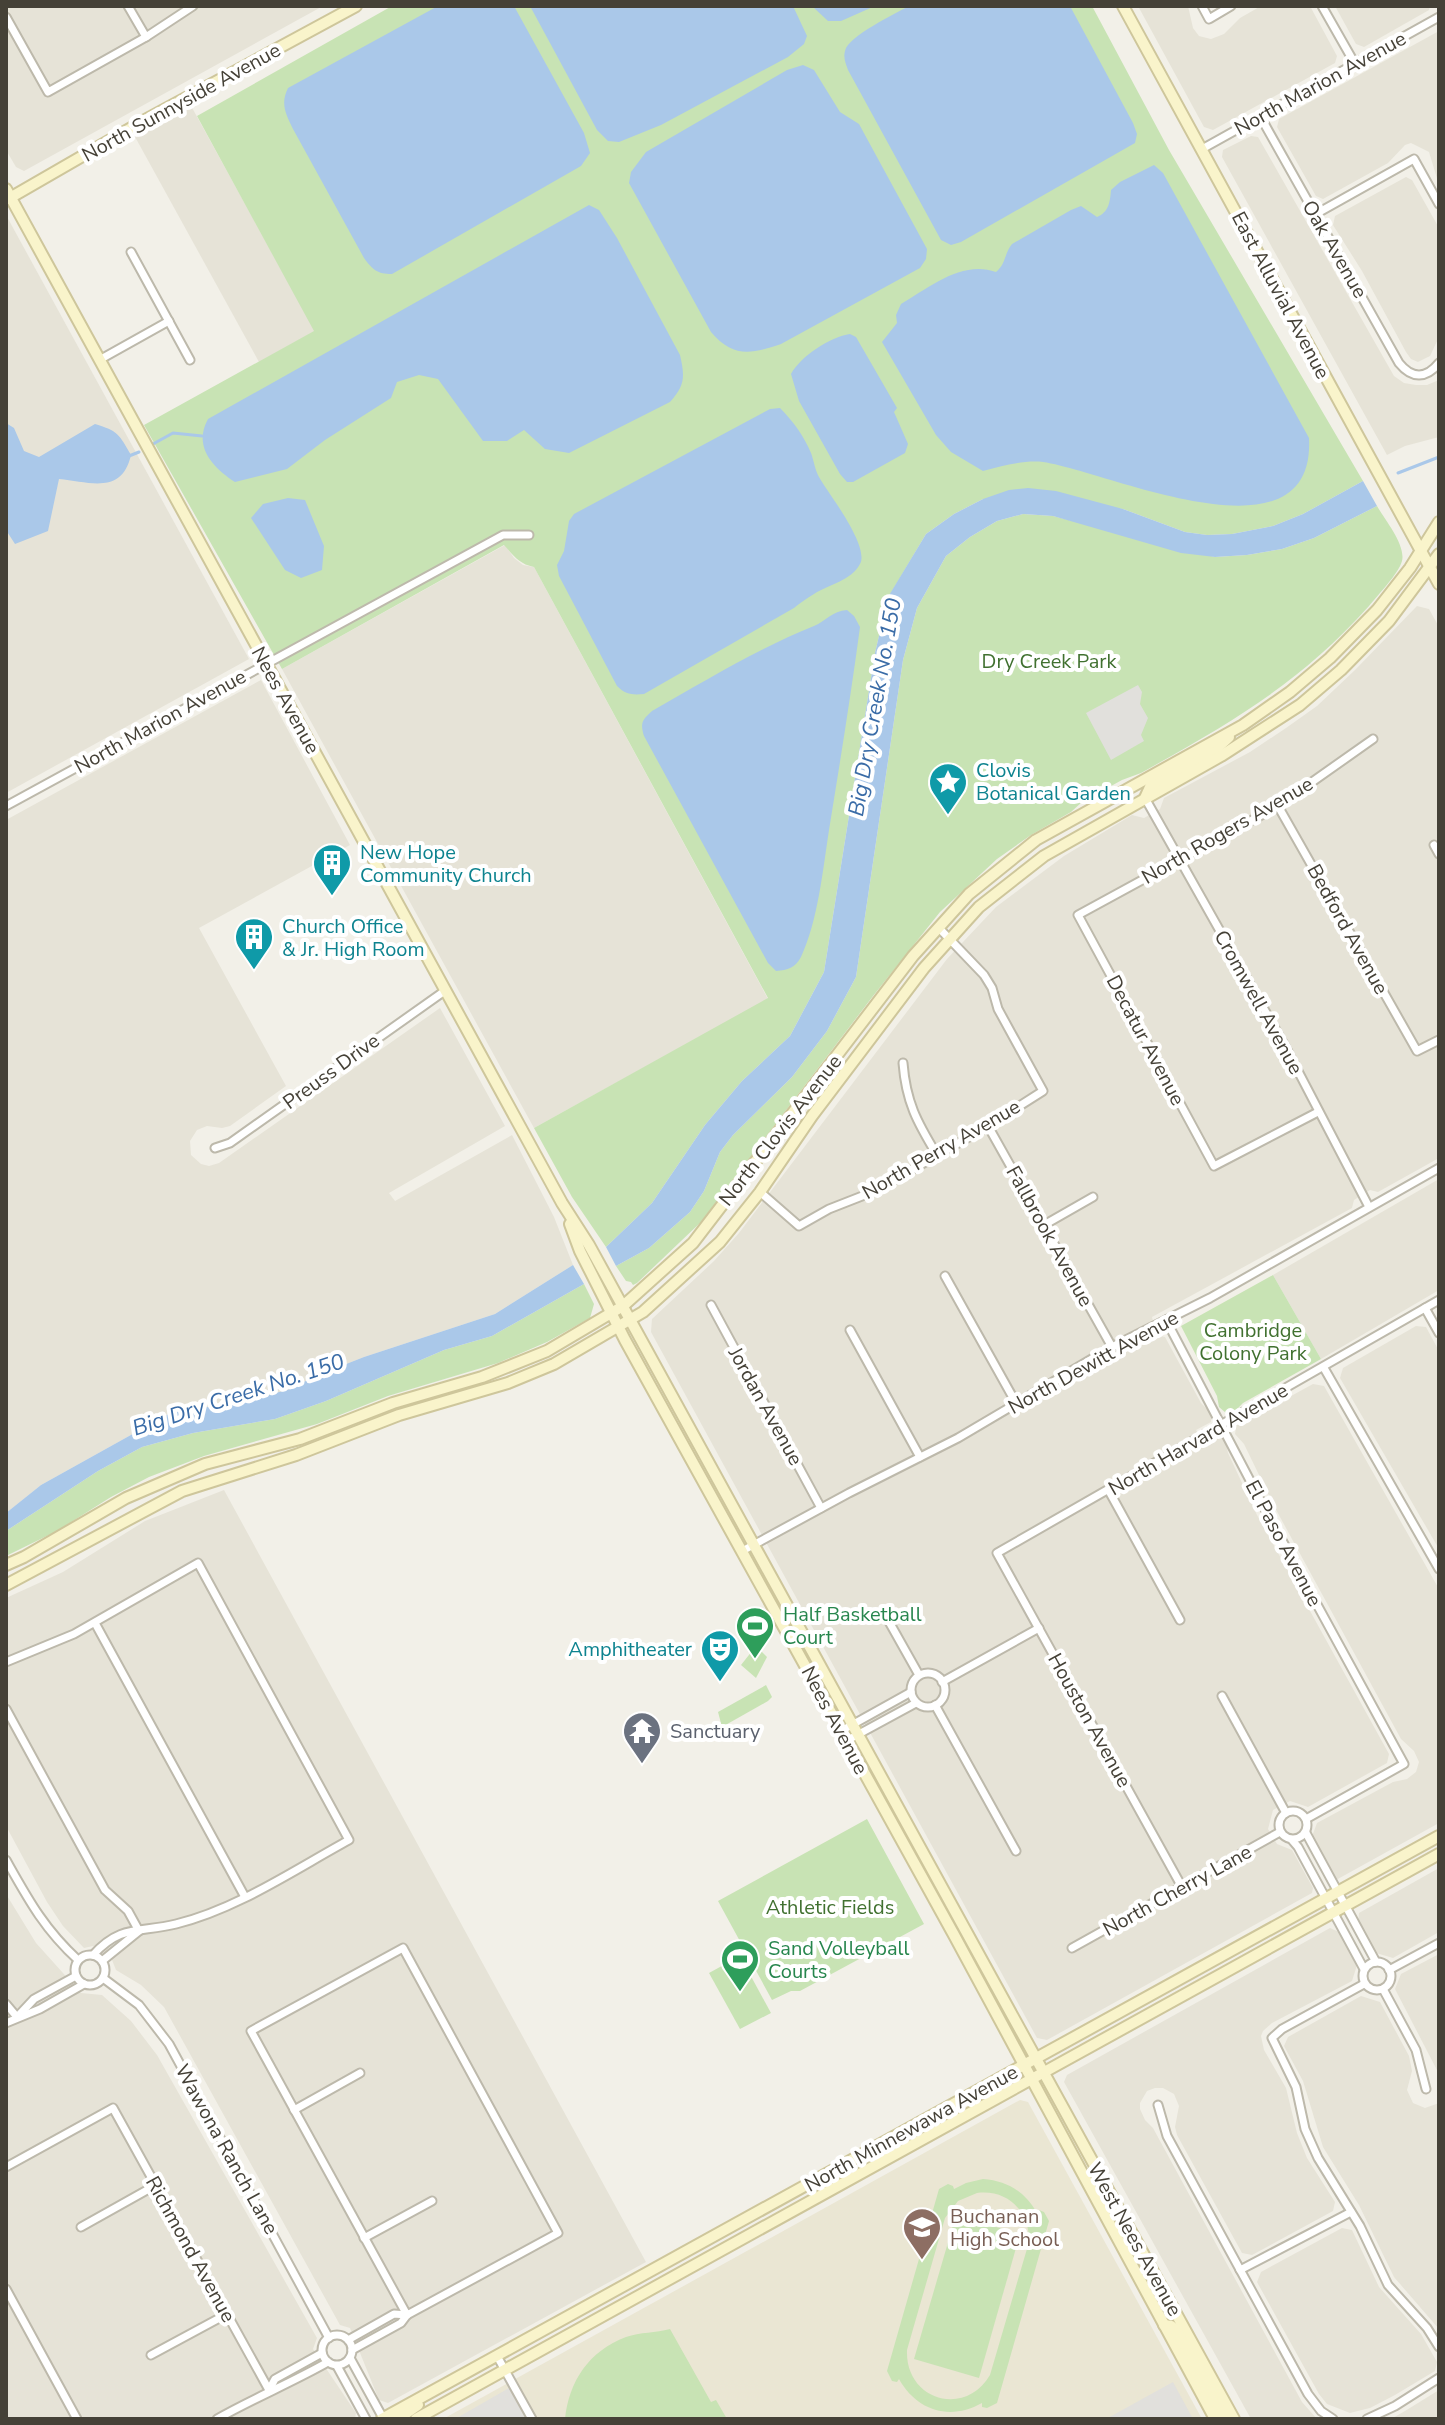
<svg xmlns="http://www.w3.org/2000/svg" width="1445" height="2425" font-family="'Nunito Sans',sans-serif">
  <rect width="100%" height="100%" fill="#f2f0e8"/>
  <g fill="#e6e3d7">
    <path d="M6,6H323L24,171L16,167L6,150Z"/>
    <path d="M1138,6H1188L1193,28L1199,36L1211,39L1224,34L1240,18L1261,6H1310L1337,56L1335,63L1213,130L1204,127Z"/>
    <path d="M1335,6H1430L1429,10L1364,47L1356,44Z"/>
    <path d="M1439,31V185L1429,152L1411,143L1405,145L1388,163L1323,199L1316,196L1277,127L1279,119Z"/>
    <path d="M190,104L315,331L259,362L134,135Z"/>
    <path d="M1251,136L1258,137L1394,376L1404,383L1416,385H1427L1439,380V437L1405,446L1387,455L1222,157L1223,150Z"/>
    <path d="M1406,177L1412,180L1439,228V337L1430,356L1418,362L1411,359L1406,352L1362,271L1333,225L1335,216Z"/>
    <path d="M6,215L249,659L6,793Z"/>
    <path d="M505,545L514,558L523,565L534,567L768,999L534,1128L282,669Z"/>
    <path d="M1417,606L1429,609L1439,627V1158L1378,1192L1370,1190L1354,1200L1352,1208L1152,1317L1156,1335L1165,1337L1201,1403L1211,1413V1422L1196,1430L1204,1444L1213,1436L1225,1438L1228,1453L1257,1515L1389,1754L1387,1763L1308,1807L1290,1801L1273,1810L1268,1829L1277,1844L1292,1850L1313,1888L1312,1893L1047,2040L1037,2038L651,1332L652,1319L714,1261L739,1233L947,959L996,907L1064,856L1132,815L1144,818L1160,809L1164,798L1250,752L1286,728L1317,706L1355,670Z"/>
    <path d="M261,680L350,845L199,928L286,1086L230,1126L222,1128L207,1126L197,1130L190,1141L191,1155L201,1164L209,1166L219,1163L440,1008L505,1126L389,1193L395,1201L512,1135L554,1217L573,1265L495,1314L364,1357L313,1377L291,1389L233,1404L174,1411L41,1485L6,1513V820Z"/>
    <path d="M1439,1179V1290L1321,1359L1273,1275Z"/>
    <path d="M1416,1326L1426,1327L1439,1351V1549L1340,1378L1343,1368Z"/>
    <path d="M1313,1384L1324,1386L1439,1589V1823L1336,1880L1331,1878L1311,1839L1317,1823L1393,1782L1407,1779L1416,1772L1419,1762L1414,1751L1401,1739L1274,1506L1244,1444L1235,1434L1237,1422L1251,1418Z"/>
    <path d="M224,1490L646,2262L388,2403L379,2400L350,2328L340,2325L164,2007L141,1985L116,1970L112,1960L93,1946L84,1948L63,1926L47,1902L6,1826V1598L63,1572L145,1521Z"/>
    <path d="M1439,1868V1932L1393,1958L1376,1953L1358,1922L1359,1913Z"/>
    <path d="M6,1894L36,1943L81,1993L102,1995L131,2021L157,2055L317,2338L313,2349L356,2413L355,2419H6Z"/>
    <path d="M1330,1928L1339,1932L1357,1965L1352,1981L1272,2023L1263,2031L1261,2036L1264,2050L1286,2088L1297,2133L1307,2158L1335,2202L1333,2211L1252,2255L1242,2253L1177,2135L1175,2127L1179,2106L1174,2094L1163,2088H1155L1147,2091L1140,2103V2109L1145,2120L1153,2128L1302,2402L1317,2419H1251L1064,2082L1067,2075Z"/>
    <path d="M1439,1954V2074L1395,1989L1401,1974Z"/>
    <path d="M1361,1996L1380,2002L1409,2056L1412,2071L1407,2090L1413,2103L1425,2108L1439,2103V2329L1394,2277L1359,2205L1323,2147L1303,2081L1284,2046L1288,2037Z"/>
    <path d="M1342,2228L1352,2230L1379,2287L1421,2334L1437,2362L1435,2371L1395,2395L1370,2408L1350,2413L1327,2404L1319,2394L1257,2282L1261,2272Z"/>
    <path d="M1439,2390V2419H1391L1405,2411Z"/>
  </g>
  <path fill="#eae6d3" d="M1020,2100L1028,2102L1202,2419H443Z"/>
  <g fill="#c8e3b4" fill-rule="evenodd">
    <path d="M392,6H1092L1169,150L1363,481L1303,514L1273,526L1232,534L1207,535L1185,532L1123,509L983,499L954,514L926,534L888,598L875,653L824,972L790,1036L742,1081L705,1125L652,1203L606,1247L572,1197L534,1128L768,998L534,567C519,564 514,556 504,545L282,669L144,425L314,331L197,116Z"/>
    <path d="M1377,506C1385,520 1406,545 1402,561C1399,573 1377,596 1369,606C1299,684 1232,722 1141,773L1122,780L1082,802L1071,812L1031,835L997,859L940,912L873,996L701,1222L637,1283L633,1285L631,1282L626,1281L616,1266L649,1248L690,1212L704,1191L720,1152L733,1135L792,1077L827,1031L856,977L903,660L917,608L946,556L970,537L997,521L1023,514L1053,516L1215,557L1247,555L1282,549L1314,538Z"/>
    <path d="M1273,1275L1321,1359L1243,1403L1233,1413H1226L1219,1407L1217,1396L1181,1326Z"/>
    <path d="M584,1284L594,1304L590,1318L547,1342L498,1363L388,1396L317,1424L204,1456L149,1477L111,1497L57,1531L6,1556V1531L98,1471L142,1447L193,1433L275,1419L326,1401L444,1350L492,1336Z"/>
    <path d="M756,1646L767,1657L756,1678L741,1665Z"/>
    <path d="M766,1685L772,1697L768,1701L722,1727L718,1712Z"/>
    <path d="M867,1819L924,1924L800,1991H791L772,2000L718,1901Z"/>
    <path d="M740,1956L771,2013L740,2029L709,1973Z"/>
    <path d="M983,2179C1008,2181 1025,2192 1037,2213L1039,2210L1044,2212L1049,2221L997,2403L987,2408L982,2407V2403C950,2421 917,2411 899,2379L897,2382L892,2381L887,2371L939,2189L948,2184L953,2186L954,2189L966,2183ZM977,2193C1008,2189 1030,2212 1029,2242L990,2375C965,2418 905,2400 907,2350L945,2218L958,2201Z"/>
    <path d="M956,2215L1020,2234L979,2378L914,2359Z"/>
    <path d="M670,2329L711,2402L716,2400L727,2419H565C569,2381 589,2351 626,2337C640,2332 656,2333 670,2329Z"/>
  </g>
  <g fill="#e1e0dc">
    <path d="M1138,685L1142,692L1140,704L1148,718L1141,735L1144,741L1111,760L1086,713Z"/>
    <path d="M1173,2382L1193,2419H1106Z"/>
    <path d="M509,2388L526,2419H455Z"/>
  </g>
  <g fill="#aac8e9">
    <path d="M438,6H514L584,133L590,153L581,166L392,274C377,274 373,270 364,258L293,129C286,114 280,104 288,88Z"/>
    <path d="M530,6H793L807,36L804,44L788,57L661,125L619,142L608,141L597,130Z"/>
    <path d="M812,6H875L841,21H828Z"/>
    <path d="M909,6H1070L1133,123L1137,134L1135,143L961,242L951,245L941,240L848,70C846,64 843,58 845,51C848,36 895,14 909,6Z"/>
    <path d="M803,65L814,70L840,112L859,124L927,249L926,259L920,268L781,344C751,354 733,358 711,332L629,183L631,172L646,152L787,70Z"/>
    <path d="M1154,165L1163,173L1309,438C1316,569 1106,471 1043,462C1024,460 1002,466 983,471L951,452L936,435L882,342L897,323L896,315L901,304C930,287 962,260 996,272C1006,264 1004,254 1012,244L1071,210L1081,206L1097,217C1109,212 1110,202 1111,190L1120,182Z"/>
    <path d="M589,205L599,210L617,238L680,355C685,377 685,385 670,402L569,453L545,449L524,430L507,441H483L438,379L419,375L397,382L391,398L325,440L287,469L235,482C212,467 193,446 208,419Z"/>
    <path d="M850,334L856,337L897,408L894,412L908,444L905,453L853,482H847L840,474L799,401L791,374C801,356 830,337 850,334Z"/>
    <path d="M780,408C793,421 804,436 811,453C814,461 815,470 819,477C828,493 870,546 860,564C852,580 828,585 814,594C807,598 800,603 794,608L644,694C633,695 626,695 617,686L559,576L557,565L564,551L569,521L574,514L770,409Z"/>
    <path d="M6,423L14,428L24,451L39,457L95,424C118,431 119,434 131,455C122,495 90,482 59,479L48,531L15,544L6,530Z"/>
    <path d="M1363,481L1377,506L1314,538L1282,549L1247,555L1215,557L1181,553L1053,516L1023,514L997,521L970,537L946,556L917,608L903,660L856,977L827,1031L792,1077L733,1135L720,1152L704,1191L690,1212L649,1248L616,1266L606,1247L652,1203L705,1125L742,1081L790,1036L824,972L875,653L888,597L926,534L954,514L983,499L1009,490L1028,488L1056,491L1123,509L1185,532L1207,535L1232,534L1273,526L1303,514Z"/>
    <path d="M288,498L305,500L324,546L322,570L301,578L285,570L251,518L263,504Z"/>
    <path d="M847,610L854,616L860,627C851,695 840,762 829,830C823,869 818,921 801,957C795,968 788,970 776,971L768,963L644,736C640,723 642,720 652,711C705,681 757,649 814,626C826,621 832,611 847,610Z"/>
    <path d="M573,1265L584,1284L492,1336L444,1350L326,1401L275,1419L193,1433L142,1447L98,1471L6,1531V1513L41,1485L174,1411L233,1404L291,1389L313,1377L364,1357L495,1314Z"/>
  </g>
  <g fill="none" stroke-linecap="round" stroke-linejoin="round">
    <g stroke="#aac8e9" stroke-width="3">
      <path d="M153,444L173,433L202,436"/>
      <path d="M129,456L139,452"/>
      <path d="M1398,473L1439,457"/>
    </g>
    <g stroke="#bdb9ab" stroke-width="11">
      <g id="street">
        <path d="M128,6L146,37"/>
        <path d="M1202,6L1209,19L1231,6"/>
        <path d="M1322,6L1355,64"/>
        <path d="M6,17L48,92L146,37L193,6"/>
        <path d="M1260,116L1399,363C1412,379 1426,379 1439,363"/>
        <path d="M1202,149L1439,17"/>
        <path d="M1314,215L1414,159L1439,204"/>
        <path d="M131,252L190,360"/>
        <path d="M101,359L169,321"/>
        <path d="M1145,798L1286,1048L1369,1207"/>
        <path d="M6,806L503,535H529"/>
        <path d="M1278,806L1417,1051L1439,1040"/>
        <path d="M1434,845L1439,854"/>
        <path d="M903,1063C906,1102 917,1122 937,1155"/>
        <path d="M1318,1112L1214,1166L1078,915L1278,806L1373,739"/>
        <path d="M988,1126L1112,1347"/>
        <path d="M215,1148L230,1143L446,990"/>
        <path d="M760,1192L799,1226L829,1209L875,1191L988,1126L1043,1091L998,1009L992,988L984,975L938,927"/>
        <path d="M1044,1225L1093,1197"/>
        <path d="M945,1276L1016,1403"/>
        <path d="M711,1305L821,1508"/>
        <path d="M1425,1308L1439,1333"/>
        <path d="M1166,1320L1266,1511L1404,1764L1306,1819"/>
        <path d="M850,1330L920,1457"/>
        <path d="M1324,1368L1439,1569"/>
        <path d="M1109,1491L1180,1620"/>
        <path d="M744,1550L849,1493L958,1438L1112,1347L1210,1298L1439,1168"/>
        <path d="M883,1611L919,1675"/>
        <path d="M95,1623L245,1897"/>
        <path d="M6,1662L74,1634L198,1563L349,1840C294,1870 237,1909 176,1924C139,1933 121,1924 93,1955"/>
        <circle cx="928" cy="1690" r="17"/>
        <path d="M942,1682L1039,1628"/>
        <path d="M1222,1696L1286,1813"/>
        <path d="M935,1705L1016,1851"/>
        <path d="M6,1709L105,1890L128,1911L139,1931"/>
        <path d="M841,1731L911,1692"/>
        <path d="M846,1741L916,1703"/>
        <circle cx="1293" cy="1825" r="14"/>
        <path d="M1306,1833L1376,1962"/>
        <path d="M1292,1840L1298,1847L1364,1969"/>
        <path d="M6,1860C28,1899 44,1929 78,1960"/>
        <path d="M1182,1887L997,1553L1439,1300"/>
        <path d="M1072,1948L1280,1832"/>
        <circle cx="90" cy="1970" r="15"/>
        <path d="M102,1961L139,1931"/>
        <circle cx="1377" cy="1976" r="14"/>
        <path d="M1389,1970L1439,1943"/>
        <path d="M103,1978L139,2005L169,2044L329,2338"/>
        <path d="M1364,1984L1282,2029L1272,2038L1296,2087L1305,2129L1318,2158L1360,2226L1388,2285L1427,2328L1439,2347"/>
        <path d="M1383,1989L1416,2050L1426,2089"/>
        <path d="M6,2004L17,2017"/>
        <path d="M19,2015L34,1999L76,1976"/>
        <path d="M6,2023L40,2009L84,1984"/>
        <path d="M1158,2105L1167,2136L1308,2394L1321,2411L1333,2419"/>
        <path d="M294,2110L360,2073"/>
        <path d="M6,2167L113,2108L269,2390"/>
        <path d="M81,2227L156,2185"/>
        <path d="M364,2238L432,2201"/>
        <path d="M1240,2270L1351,2212"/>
        <path d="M6,2289L77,2419"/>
        <circle cx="337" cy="2350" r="15"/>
        <path d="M348,2340L394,2314L407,2315"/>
        <path d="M352,2350L401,2323L407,2315L558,2233L403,1948L251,2031L407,2315"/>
        <path d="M151,2355L227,2314"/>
        <path d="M497,2356L532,2419"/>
        <path d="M350,2358L383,2418"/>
        <path d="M337,2366L366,2419"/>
        <path d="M269,2390L275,2379L322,2353"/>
        <path d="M217,2419C254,2398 291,2383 328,2362"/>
        <path d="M1367,2419L1395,2406L1439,2378"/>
      </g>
    </g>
    <g stroke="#cec69b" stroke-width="14">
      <g id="secondary">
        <path d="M1123,6L1439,584"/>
        <path d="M6,189L562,1203L589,1245L1234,2419"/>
        <path d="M8,199L138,124L356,6"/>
        <path d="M1145,798L1150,787L1217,748L1229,737"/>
        <path d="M570,1224L580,1251L625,1340L954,1935L1215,2419"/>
        <path d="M6,1565L24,1557L126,1498L205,1464L300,1439L393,1403L482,1377L547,1351L623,1306L693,1243L913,956L969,894L1036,840L1243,725L1290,692L1330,658L1377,610L1410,568L1439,522"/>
        <path d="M6,1585L182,1491L296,1455L399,1415L508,1383L554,1364L643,1312L720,1242L760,1192L812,1116L924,968L979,907L1044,856L1221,756L1300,705L1341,670L1389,621L1439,554"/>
        <path d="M1164,2325L1171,2326L1176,2330L1225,2419"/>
        <path d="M382,2419L1439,1836"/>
        <path d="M398,2419L418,2405"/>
        <path d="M416,2419L1439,1854"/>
      </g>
    </g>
    <use href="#street" stroke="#fff" stroke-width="7"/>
    <use href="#secondary" stroke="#f9f4cb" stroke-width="10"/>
  </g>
  <defs>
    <g id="sight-pin" transform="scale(2)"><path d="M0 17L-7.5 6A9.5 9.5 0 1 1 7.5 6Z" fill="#0f9aa8" stroke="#fff"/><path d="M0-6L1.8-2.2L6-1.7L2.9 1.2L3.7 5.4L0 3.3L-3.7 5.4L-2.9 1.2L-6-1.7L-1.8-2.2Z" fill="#fff"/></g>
    <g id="building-pin" transform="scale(2)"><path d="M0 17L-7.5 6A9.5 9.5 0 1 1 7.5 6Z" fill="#0f9aa8" stroke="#fff"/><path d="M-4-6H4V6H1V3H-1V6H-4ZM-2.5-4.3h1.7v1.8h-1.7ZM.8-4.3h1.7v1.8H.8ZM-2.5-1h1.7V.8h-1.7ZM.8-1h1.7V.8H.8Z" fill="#fff"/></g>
    <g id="stadium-pin" transform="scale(2)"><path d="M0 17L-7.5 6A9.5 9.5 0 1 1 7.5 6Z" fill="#2e9e5b" stroke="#fff"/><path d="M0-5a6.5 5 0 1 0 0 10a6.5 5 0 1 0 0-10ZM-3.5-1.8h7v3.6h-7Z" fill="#fff"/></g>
    <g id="theatre-pin" transform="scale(2)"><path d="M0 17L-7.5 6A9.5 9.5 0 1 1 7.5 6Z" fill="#0f9aa8" stroke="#fff"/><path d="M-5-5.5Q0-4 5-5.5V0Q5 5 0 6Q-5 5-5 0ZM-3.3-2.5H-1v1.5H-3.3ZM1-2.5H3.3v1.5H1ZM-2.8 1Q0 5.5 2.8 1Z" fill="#fff"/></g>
    <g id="temple-pin" transform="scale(2)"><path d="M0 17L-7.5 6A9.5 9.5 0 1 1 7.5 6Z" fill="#6b7280" stroke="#fff"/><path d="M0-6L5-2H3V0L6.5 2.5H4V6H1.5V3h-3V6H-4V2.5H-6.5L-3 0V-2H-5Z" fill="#fff"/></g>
    <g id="school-pin" transform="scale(2)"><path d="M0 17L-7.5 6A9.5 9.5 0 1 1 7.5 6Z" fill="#8d6e63" stroke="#fff"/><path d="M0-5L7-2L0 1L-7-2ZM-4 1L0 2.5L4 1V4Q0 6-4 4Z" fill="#fff"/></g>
  </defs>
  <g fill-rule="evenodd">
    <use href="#sight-pin" x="948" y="782"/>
    <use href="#building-pin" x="332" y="863"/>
    <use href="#building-pin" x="254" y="937"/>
    <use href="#stadium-pin" x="755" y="1626"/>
    <use href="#theatre-pin" x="720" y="1649"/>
    <use href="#temple-pin" x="642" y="1731"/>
    <use href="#stadium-pin" x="740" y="1959"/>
    <use href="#school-pin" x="922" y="2227"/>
  </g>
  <g text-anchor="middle" stroke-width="8" stroke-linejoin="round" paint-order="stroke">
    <g font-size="20" fill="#454137" stroke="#fff">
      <text transform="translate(1320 83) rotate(-29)" y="7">North Marion Avenue</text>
      <text transform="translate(181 102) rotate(-29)" y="7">North Sunnyside Avenue</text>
      <text transform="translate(1335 249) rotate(60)" y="7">Oak Avenue</text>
      <text transform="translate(1281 295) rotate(62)" y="7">East Alluvial Avenue</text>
      <text transform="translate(286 700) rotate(61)" y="7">Nees Avenue</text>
      <text transform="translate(160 721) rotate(-29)" y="7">North Marion Avenue</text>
      <text transform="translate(1227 830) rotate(-30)" y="7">North Rogers Avenue</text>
      <text transform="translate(1348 929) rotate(61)" y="7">Bedford Avenue</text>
      <text transform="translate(1259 1002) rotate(61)" y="7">Cromwell Avenue</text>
      <text transform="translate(1146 1040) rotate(62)" y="7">Decatur Avenue</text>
      <text transform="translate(331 1071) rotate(-36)" y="7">Preuss Drive</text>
      <text transform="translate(780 1130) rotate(-52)" y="7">North Clovis Avenue</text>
      <text transform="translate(941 1149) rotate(-30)" y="7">North Perry Avenue</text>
      <text transform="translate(1050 1236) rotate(61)" y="7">Fallbrook Avenue</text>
      <text transform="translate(1093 1362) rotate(-29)" y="7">North Dewitt Avenue</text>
      <text transform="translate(766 1406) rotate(61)" y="7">Jordan Avenue</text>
      <text transform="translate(1198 1439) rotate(-30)" y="7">North Harvard Avenue</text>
      <text transform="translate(1284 1543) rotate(62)" y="7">El Paso Avenue</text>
      <text transform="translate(835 1720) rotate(62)" y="7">Nees Avenue</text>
      <text transform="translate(1090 1720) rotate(61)" y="7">Houston Avenue</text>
      <text transform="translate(1177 1890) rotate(-29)" y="7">North Cherry Lane</text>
      <text transform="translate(911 2128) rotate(-29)" y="7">North Minnewawa Avenue</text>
      <text transform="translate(227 2149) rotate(61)" y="7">Wawona Ranch Lane</text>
      <text transform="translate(1135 2239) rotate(61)" y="7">West Nees Avenue</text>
      <text transform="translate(191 2249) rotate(61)" y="7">Richmond Avenue</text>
    </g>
    <g font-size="20" fill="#417130" stroke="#fff">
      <text x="1049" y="668">Dry Creek Park</text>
      <text x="1253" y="1337">Cambridge<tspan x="1253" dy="23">Colony Park</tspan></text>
      <text x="830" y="1914">Athletic Fields</text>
    </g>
    <g font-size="20" fill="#0d838f" stroke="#fff" text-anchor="start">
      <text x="976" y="777">Clovis<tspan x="976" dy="23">Botanical Garden</tspan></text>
      <text x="360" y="859">New Hope<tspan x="360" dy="23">Community Church</tspan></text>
      <text x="282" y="933">Church Office<tspan x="282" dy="23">&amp; Jr. High Room</tspan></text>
      <text x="692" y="1656" text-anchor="end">Amphitheater</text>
    </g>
    <g font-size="20" fill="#27864d" stroke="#fff" text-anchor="start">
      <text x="783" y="1621">Half Basketball<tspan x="783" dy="23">Court</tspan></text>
      <text x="768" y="1955">Sand Volleyball<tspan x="768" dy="23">Courts</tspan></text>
    </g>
    <g font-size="20" fill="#5b616d" stroke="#fff" text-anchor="start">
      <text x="670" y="1738">Sanctuary</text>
    </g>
    <g font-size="20" fill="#785e54" stroke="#fff" text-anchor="start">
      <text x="950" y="2223">Buchanan<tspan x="950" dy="23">High School</tspan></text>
    </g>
    <g font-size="22" font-style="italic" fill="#3a6ca7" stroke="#fff">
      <text transform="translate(874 707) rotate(-80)" y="8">Big Dry Creek No. 150</text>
      <text transform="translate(238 1394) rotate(-18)" y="8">Big Dry Creek No. 150</text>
    </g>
  </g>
  <rect width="1445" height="2425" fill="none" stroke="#454137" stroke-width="16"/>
</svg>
